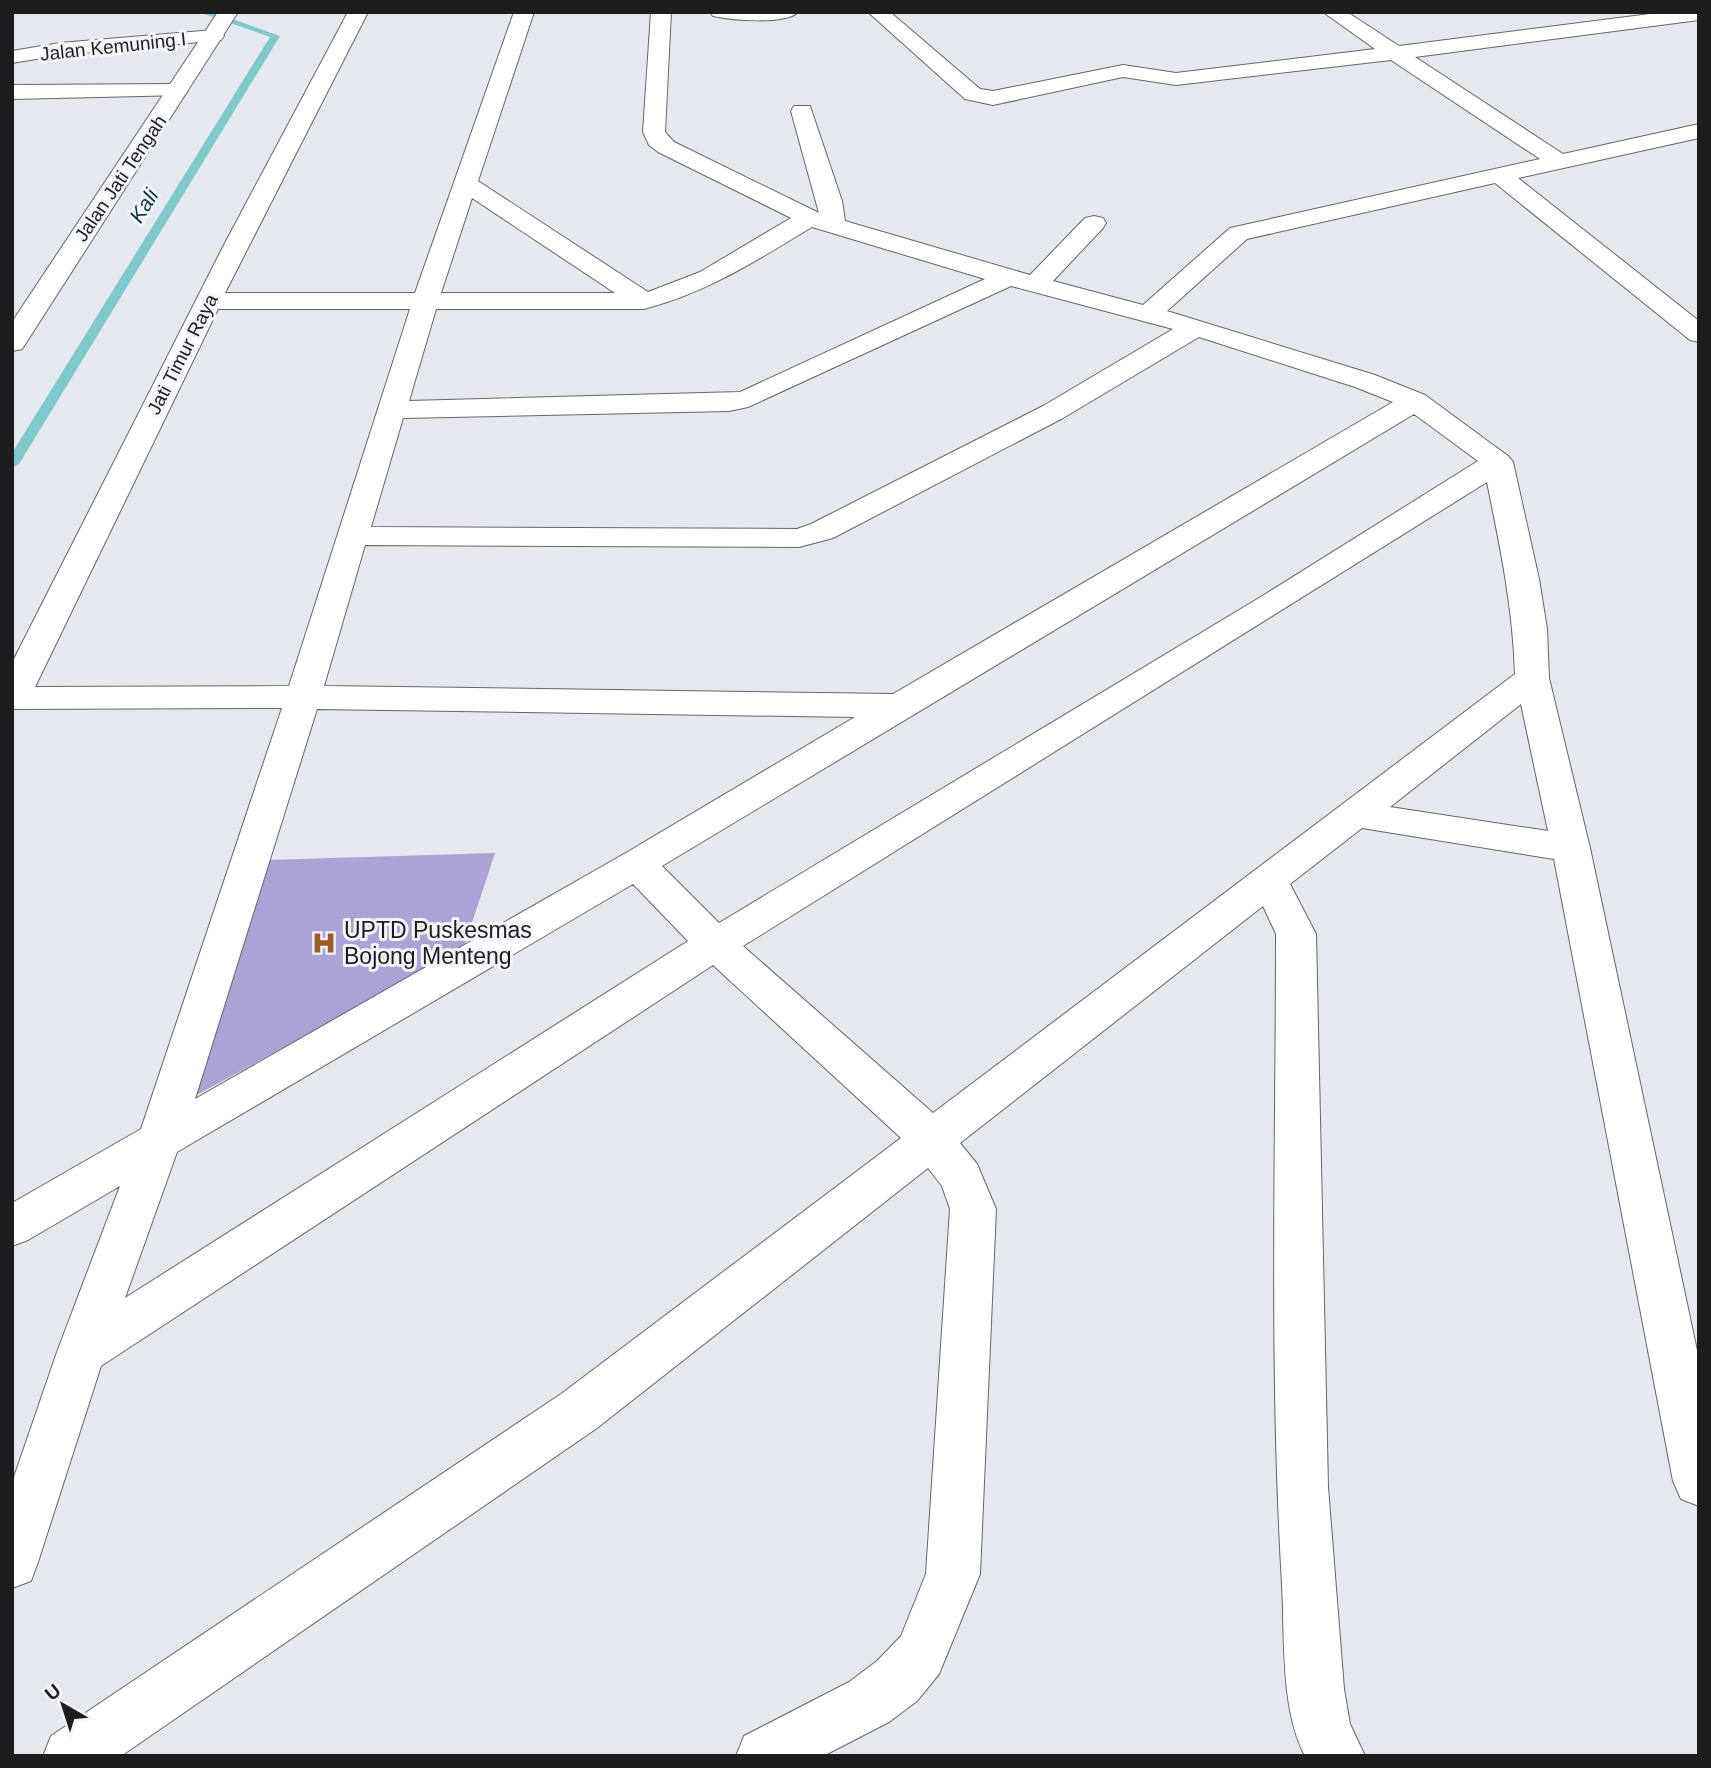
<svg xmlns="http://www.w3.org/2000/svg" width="1711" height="1768" font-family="Helvetica,sans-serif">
  <rect width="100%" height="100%" fill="#e5e8ee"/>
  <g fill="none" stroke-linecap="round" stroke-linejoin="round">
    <path fill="#7fc9cc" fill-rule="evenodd" d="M199,12H213L280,36L19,464L12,468V453L270,37Z"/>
  </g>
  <path fill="#aca2d5" d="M495,853L463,950L195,1096L267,860Z"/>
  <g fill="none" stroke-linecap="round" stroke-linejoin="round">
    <g stroke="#63666b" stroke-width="2">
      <g id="street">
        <path d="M348,12H368L225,293H415L514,12H534L478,181L648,292L700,272L791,218L658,152L649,145L643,132L651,12H671L665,132L674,142L819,213L791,111L794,106H810L842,201L845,221L1030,275L1085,218L1094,216L1103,218L1106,223L1103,228L1053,281L1143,305L1230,228L1540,159L1391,60L1176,85L1123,77L993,105L965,99L868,12H890L980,89L993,91L1123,65L1176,73L1375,49L1323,12H1347L1399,46L1666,12H1699V20L1415,57L1563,154L1699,124V138L1518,178L1699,321V342L1690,340L1495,183L1247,239L1167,311L1375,375L1425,395L1508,456L1513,462L1539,579L1547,629L1549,678L1590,848L1699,1360V1506L1681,1499L1673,1481L1554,859L1362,828L1290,884L1316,934L1328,1487L1344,1689L1350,1724L1365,1756H1305C1280,1709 1285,1636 1282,1584C1269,1368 1276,1150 1276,934L1263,906L960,1143L977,1164L996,1209L980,1574L939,1674L917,1701L889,1722L823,1756H736L744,1736L849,1682L877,1661L901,1636L926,1574L950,1209L942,1186L928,1168L597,1428L121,1756H43L51,1736L561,1394L901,1138L713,965L101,1366L38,1562L31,1581L12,1588V1483L57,1352L120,1186L28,1240L12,1246V1203L141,1129L282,708L12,709V663L225,243ZM472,198L615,293H441ZM812,227L985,279L740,392L409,401L436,309H644C707,293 757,260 812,227ZM1011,286L1173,329L1043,406L811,524L797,529L371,527L403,418L729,411L748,407ZM218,309H410L289,686L35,687ZM1199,337L1355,387L1393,402L893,694L324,686L365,545L799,547L833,538L1063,418ZM1414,414L1478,461L1264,595L719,923L662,866ZM1487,482C1500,546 1513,608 1515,674L933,1113L743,946ZM1521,704L1548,831L1390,807ZM317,709L855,717L624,854L195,1099ZM633,884L688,941L125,1298L177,1152Z"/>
        <path d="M710,12H798C786,25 730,20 713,16Z"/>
        <path d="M214,30L221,32L224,36L221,40L60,55L12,63V51L60,43Z"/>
        <path d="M177,84L185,85L188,90L185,95L12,99V85Z"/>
      </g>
    </g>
    <g stroke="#63666b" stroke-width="2">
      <path id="secondary" d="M218,12H238L26,343L22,349L12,351V322Z"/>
    </g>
    <use href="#street" fill="#fff" fill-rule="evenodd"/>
    <use href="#secondary" fill="#fff" fill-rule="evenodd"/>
  </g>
  <defs>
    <g id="hospital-bare" transform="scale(1.89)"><path d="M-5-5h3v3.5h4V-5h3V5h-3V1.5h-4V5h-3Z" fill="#9a5c22" stroke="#f2f6fb" stroke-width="2.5" paint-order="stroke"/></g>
  </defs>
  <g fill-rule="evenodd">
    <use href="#hospital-bare" x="324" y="943"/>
  </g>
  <g text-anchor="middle" stroke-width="6" stroke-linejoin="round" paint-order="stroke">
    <g font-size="19" fill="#1c1d1f" stroke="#f2f6fb">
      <text transform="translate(113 46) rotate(-6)" y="7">Jalan Kemuning I</text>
      <text transform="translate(120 178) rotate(-56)" y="7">Jalan Jati Tengah</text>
      <text transform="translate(182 354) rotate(-63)" y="7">Jati Timur Raya</text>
    </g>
    <g font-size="21" font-style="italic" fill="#0d3234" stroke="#f2f6fb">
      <text transform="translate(144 206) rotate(-58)" y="7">Kali</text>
    </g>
    <g font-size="23" fill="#1c1d1f" stroke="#f2f6fb" text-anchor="start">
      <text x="344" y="938">UPTD Puskesmas<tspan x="344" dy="26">Bojong Menteng</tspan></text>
    </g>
  </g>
  <rect width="1711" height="1768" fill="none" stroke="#1c1d1f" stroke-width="28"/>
  <g transform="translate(63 1705) rotate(321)" stroke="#f2f6fb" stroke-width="5" paint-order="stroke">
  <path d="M0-5L12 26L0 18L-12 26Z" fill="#1c1d1f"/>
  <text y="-10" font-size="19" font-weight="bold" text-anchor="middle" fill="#1c1d1f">U</text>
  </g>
</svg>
